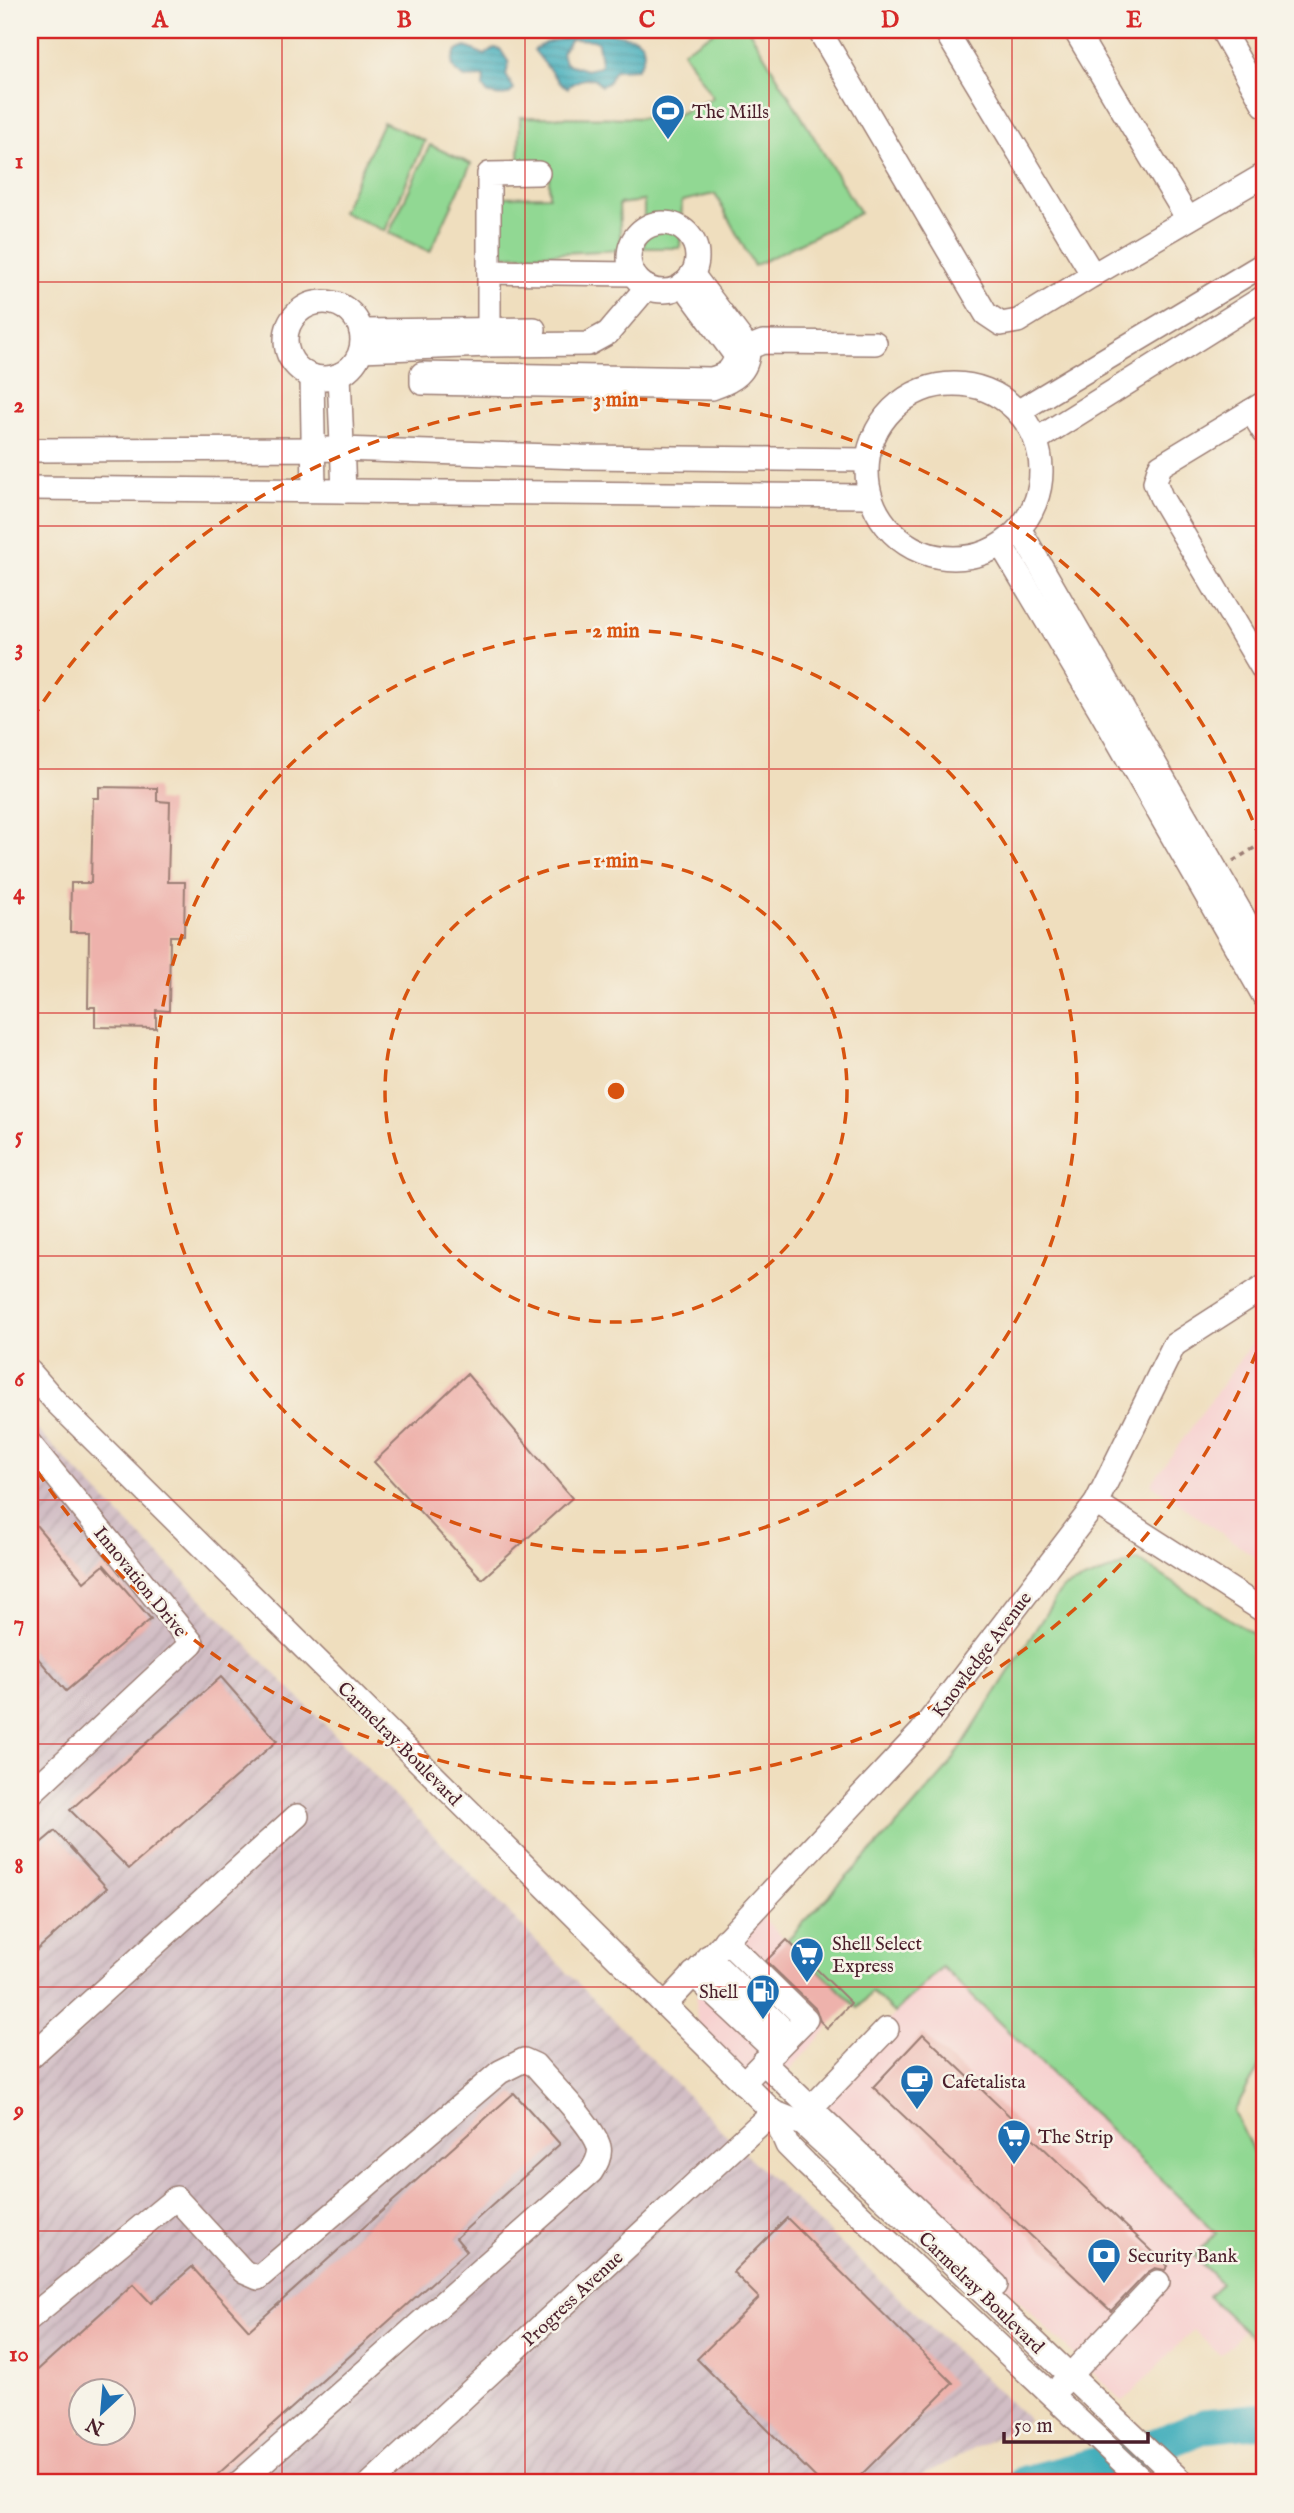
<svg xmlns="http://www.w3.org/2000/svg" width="1294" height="2513" font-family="'IM FELL English',serif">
  <defs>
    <pattern id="industrial-furrows" width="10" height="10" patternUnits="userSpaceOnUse" patternTransform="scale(1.75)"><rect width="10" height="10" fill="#d2bec5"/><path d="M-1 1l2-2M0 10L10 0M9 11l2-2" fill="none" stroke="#b6a3a9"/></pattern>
    <pattern id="water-rules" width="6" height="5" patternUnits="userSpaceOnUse" patternTransform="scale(1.75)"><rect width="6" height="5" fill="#3dacba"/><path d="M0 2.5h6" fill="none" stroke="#358b97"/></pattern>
  </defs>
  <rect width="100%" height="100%" fill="#f7f3e8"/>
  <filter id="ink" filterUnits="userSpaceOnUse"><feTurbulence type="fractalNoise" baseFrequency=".0143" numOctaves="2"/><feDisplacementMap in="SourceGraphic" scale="14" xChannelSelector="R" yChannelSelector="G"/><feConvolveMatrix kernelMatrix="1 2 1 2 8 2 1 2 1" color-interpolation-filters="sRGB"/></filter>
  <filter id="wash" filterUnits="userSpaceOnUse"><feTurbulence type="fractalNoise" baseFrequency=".00686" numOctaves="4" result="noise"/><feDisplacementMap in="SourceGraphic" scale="28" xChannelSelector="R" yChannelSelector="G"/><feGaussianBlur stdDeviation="1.57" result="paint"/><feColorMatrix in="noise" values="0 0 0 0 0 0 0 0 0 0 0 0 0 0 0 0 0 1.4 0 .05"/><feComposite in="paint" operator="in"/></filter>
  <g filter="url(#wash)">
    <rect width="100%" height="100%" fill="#efdebe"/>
    <g fill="#f7d0cf">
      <path d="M1264,1334V1563L1151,1484L1256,1337Z"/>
      <path d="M761,1916L851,2003L768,2094L697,2026L696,1998L702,1982Z"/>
      <path d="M941,1966L1216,2233L1221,2283L1208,2296L1244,2331L1220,2355L1193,2330L1123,2402L811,2100Z"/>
    </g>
    <path fill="url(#industrial-furrows)" fill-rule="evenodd" d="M30,1423L737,2146L1029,2420L907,2483H30ZM80,2390H122V2432H80Z"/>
    <g fill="#91d893" stroke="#6e7c5f" stroke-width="2">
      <path d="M717,30H749L860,213L754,266L715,194L682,201L680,248H644V201L619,204L621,250L499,256L500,197L549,196V164H519L520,117L670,118L713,98L683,51Z"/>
      <path d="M383,122L425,141L385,231L342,212Z"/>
      <path d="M430,145L471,164L430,252L389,233Z"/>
      <path d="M1138,1560L1264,1641V2058L1234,2112L1264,2174V2349L1208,2296L1221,2283L1194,2256L1216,2233L942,1967L894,2013L872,1992L858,2008L787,1940L907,1814L949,1766L1062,1588Z"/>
    </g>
    <g fill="url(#water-rules)" stroke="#446672" stroke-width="2" fill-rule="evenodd">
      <path d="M570,30C590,28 600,30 620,35C626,37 632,36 637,39C648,46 644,60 637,69L615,70C609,78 612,83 601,86L594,78C585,78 573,81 568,88L560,83L534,50L545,43L566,38ZM571,39L593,40L598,43L601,63L600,67L586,70L565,63L562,53Z"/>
      <path d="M466,47L485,55L494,48L500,49L509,63L506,75L514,89C508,99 498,95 488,94L483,87L484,77L465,78C452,71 449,64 456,51Z"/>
    </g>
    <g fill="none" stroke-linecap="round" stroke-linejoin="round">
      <path stroke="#3dacba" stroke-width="35" d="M1025,2483L1126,2457L1204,2426L1264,2420"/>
    </g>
    <g id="blocks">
      <g fill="#eeb2ac" fill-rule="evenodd">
        <path d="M99,787L157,788V801L170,802L168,882H185L184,936H170L169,1011L156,1010V1028L95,1027V1007H88L89,932H70L71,883H91L93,798H99Z"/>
        <path d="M467,1374L572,1498L482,1579L374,1462Z"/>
        <path d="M30,1518L84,1582L104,1565L151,1619L66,1691L30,1649Z"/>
        <path d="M221,1677L277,1741L129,1869L70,1810Z"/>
        <path d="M55,1831L107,1888L30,1956V1852Z"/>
        <path d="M787,1940L851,2003L827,2028L820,2021L816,2009L766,1961Z"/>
        <path d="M923,2034L1168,2266L1165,2270L1155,2268L1148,2272L1111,2311L873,2087Z"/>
        <path d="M514,2093L560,2144L456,2238L467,2251L208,2483H30V2377L133,2284L151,2303L192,2267L249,2330ZM80,2390H122V2432H80Z"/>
        <path d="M787,2218L953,2383L853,2483H821L697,2359L759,2298L733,2272Z"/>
      </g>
    </g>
  </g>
  <g filter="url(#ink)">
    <use href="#blocks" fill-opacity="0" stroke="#9c7e74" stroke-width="2"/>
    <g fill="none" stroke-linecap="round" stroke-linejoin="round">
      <g stroke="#9c7e74" stroke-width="26">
        <g id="minor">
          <path d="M819,30L986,314L1001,324L1018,321L1093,275L1264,175"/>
          <path d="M945,30L1093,275"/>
          <path d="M1075,30L1188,219"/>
          <path d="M1222,30L1264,105"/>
          <circle cx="663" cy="257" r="34"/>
          <path d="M489,272L633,274"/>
          <path d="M683,284L736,356C732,371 726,375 711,379L422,374V383L712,388C733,381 749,372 748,348L692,274"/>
          <circle cx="324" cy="340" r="38"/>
          <path d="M361,331L534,329"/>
          <path d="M489,342V174L538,173"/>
          <path d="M748,348L763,342L875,343"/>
          <path d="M361,350L489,345L588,344L608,333L647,287"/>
          <path d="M339,375L344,491"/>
          <path d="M312,376L314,490"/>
          <circle cx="954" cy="471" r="87"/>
          <path d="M1264,403L1160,466L1155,482L1161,497L1264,671"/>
          <path d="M1019,411L1264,264"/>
          <path d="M1251,411L1264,432"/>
          <path d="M1036,440L1264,297"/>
          <path d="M30,450L341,449L581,457L866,460"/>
          <path d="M30,488L869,496"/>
          <path d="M1020,530L1264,953"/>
          <path d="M1002,546L1099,708L1264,996"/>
          <path d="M30,1372L56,1402L773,2112L803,2124L895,2209L1183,2483"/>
          <path d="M30,1444L192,1643L30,1794"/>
          <path d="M1096,1503L1264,1611"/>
          <path d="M725,1940L806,2019L743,2083"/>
          <path d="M708,1957L789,2035"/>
          <path d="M693,1974L775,2051"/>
          <path d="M665,2005L921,1732L1096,1503L1174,1345L1264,1287"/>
          <path d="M887,2029L811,2108L996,2285"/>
          <path d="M30,2057L297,1816"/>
          <path d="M763,2062L811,2108"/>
          <path d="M773,2112L787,2145L805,2163L1145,2483"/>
          <path d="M30,2318L176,2198L244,2272L258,2278L500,2072L524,2060L535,2065C550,2083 594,2126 599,2147C601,2156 596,2164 591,2172L239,2483"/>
          <path d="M1061,2385L1158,2282"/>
          <path d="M371,2483L773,2112"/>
        </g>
      </g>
      <path stroke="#9c7e74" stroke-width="3.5" stroke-dasharray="5 5" stroke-linecap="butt" d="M1233,861L1264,842"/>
      <use href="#minor" stroke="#fff" stroke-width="23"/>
    </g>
  </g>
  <path fill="none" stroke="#d62828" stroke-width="2" stroke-opacity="0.55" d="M282,30V2483M525,30V2483M769,30V2483M1012,30V2483M30,282H1264M30,526H1264M30,769H1264M30,1013H1264M30,1256H1264M30,1500H1264M30,1744H1264M30,1987H1264M30,2231H1264"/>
  <g fill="none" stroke="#d8530f" stroke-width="3.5" stroke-dasharray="12 9">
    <circle cx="616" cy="1091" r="231"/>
    <circle cx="616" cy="1091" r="461"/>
    <path d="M1264 1333A692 692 0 0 1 32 1463M32 719A692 692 0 0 1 1264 849"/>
  </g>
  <defs>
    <g id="stadium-pin" transform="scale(1.75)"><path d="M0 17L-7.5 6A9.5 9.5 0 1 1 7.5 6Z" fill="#1f6fb2" stroke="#f7f3e8"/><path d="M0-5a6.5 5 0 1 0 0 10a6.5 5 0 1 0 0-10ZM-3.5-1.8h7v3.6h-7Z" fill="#fff"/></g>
    <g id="supermarket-pin" transform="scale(1.75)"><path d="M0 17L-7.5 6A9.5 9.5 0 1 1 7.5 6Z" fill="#1f6fb2" stroke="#f7f3e8"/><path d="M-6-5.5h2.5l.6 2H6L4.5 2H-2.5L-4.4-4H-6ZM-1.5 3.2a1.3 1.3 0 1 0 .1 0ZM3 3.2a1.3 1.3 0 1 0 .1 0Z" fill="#fff"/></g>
    <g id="fuel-pin" transform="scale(1.75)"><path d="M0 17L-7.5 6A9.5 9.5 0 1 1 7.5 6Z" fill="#1f6fb2" stroke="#f7f3e8"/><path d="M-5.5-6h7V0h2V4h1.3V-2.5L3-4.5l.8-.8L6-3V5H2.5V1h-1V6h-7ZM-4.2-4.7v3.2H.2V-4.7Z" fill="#fff"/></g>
    <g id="cafe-pin" transform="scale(1.75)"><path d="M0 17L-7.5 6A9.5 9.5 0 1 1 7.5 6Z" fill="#1f6fb2" stroke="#f7f3e8"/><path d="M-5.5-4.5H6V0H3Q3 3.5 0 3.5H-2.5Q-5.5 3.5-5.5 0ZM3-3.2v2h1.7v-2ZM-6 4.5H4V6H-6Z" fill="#fff"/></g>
    <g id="bank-pin" transform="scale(1.75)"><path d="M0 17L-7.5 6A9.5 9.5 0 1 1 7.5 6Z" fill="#1f6fb2" stroke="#f7f3e8"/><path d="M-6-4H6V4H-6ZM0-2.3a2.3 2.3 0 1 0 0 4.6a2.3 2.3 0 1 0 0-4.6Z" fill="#fff"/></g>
  </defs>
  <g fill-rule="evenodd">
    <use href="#stadium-pin" x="668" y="111"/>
    <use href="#supermarket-pin" x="807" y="1954"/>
    <use href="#fuel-pin" x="763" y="1991"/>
    <use href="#cafe-pin" x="917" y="2081"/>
    <use href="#supermarket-pin" x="1014" y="2136"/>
    <use href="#bank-pin" x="1104" y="2255"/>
  </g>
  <g text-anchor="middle" stroke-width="5" stroke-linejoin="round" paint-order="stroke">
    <g font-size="19" fill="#4a1f2b" stroke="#f7f3e8" text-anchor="start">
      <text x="692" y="118">The Mills</text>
      <text x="832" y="1950">Shell Select<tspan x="832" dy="22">Express</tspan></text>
      <text x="738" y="1998" text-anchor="end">Shell</text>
      <text x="942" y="2088">Cafetalista</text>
      <text x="1038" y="2143">The Strip</text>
      <text x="1128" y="2262">Security Bank</text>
    </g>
    <g font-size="19" fill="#4a1f2b" stroke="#f7f3e8">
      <text transform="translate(141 1581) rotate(51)" y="7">Innovation Drive</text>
      <text transform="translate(981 1654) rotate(-53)" y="7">Knowledge Avenue</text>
      <text transform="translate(400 1743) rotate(45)" y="7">Carmelray Boulevard</text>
      <text transform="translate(982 2292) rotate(44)" y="7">Carmelray Boulevard</text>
      <text transform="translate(572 2298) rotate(-43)" y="7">Progress Avenue</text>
    </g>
  </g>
  <circle cx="616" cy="1091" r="10" fill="#d8530f" stroke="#f7f3e8" stroke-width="3.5"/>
  <g font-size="21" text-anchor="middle" font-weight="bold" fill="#d8530f" stroke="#f7f3e8" stroke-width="5" stroke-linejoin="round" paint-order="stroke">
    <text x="616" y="406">3 min</text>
    <text x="616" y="637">2 min</text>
    <text x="616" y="867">1 min</text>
  </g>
  <rect width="1294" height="2513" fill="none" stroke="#f7f3e8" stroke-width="77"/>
  <g transform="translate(102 2412) rotate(206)"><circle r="33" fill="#f7f3e8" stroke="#b29e9c" stroke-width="2"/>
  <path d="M0-5L12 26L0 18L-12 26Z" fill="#1f6fb2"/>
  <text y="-10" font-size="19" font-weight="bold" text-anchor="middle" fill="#4a1f2b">N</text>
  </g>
  <path d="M1004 2432v10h144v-10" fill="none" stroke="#4a1f2b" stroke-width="3.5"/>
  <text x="1014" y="2432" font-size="21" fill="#4a1f2b" stroke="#f7f3e8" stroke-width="5" paint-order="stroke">50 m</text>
  <rect x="38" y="38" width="1218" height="2436" fill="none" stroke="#d62828" stroke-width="2.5"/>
  <g font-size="23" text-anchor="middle" font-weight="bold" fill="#d62828">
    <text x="160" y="27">A</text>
    <text x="404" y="27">B</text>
    <text x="647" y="27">C</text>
    <text x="890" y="27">D</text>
    <text x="1134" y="27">E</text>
    <text x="19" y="168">1</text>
    <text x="19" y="412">2</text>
    <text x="19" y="655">3</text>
    <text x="19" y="899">4</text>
    <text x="19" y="1143">5</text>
    <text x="19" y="1386">6</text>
    <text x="19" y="1630">7</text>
    <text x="19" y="1873">8</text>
    <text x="19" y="2117">9</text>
    <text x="19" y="2361">10</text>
  </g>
</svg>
